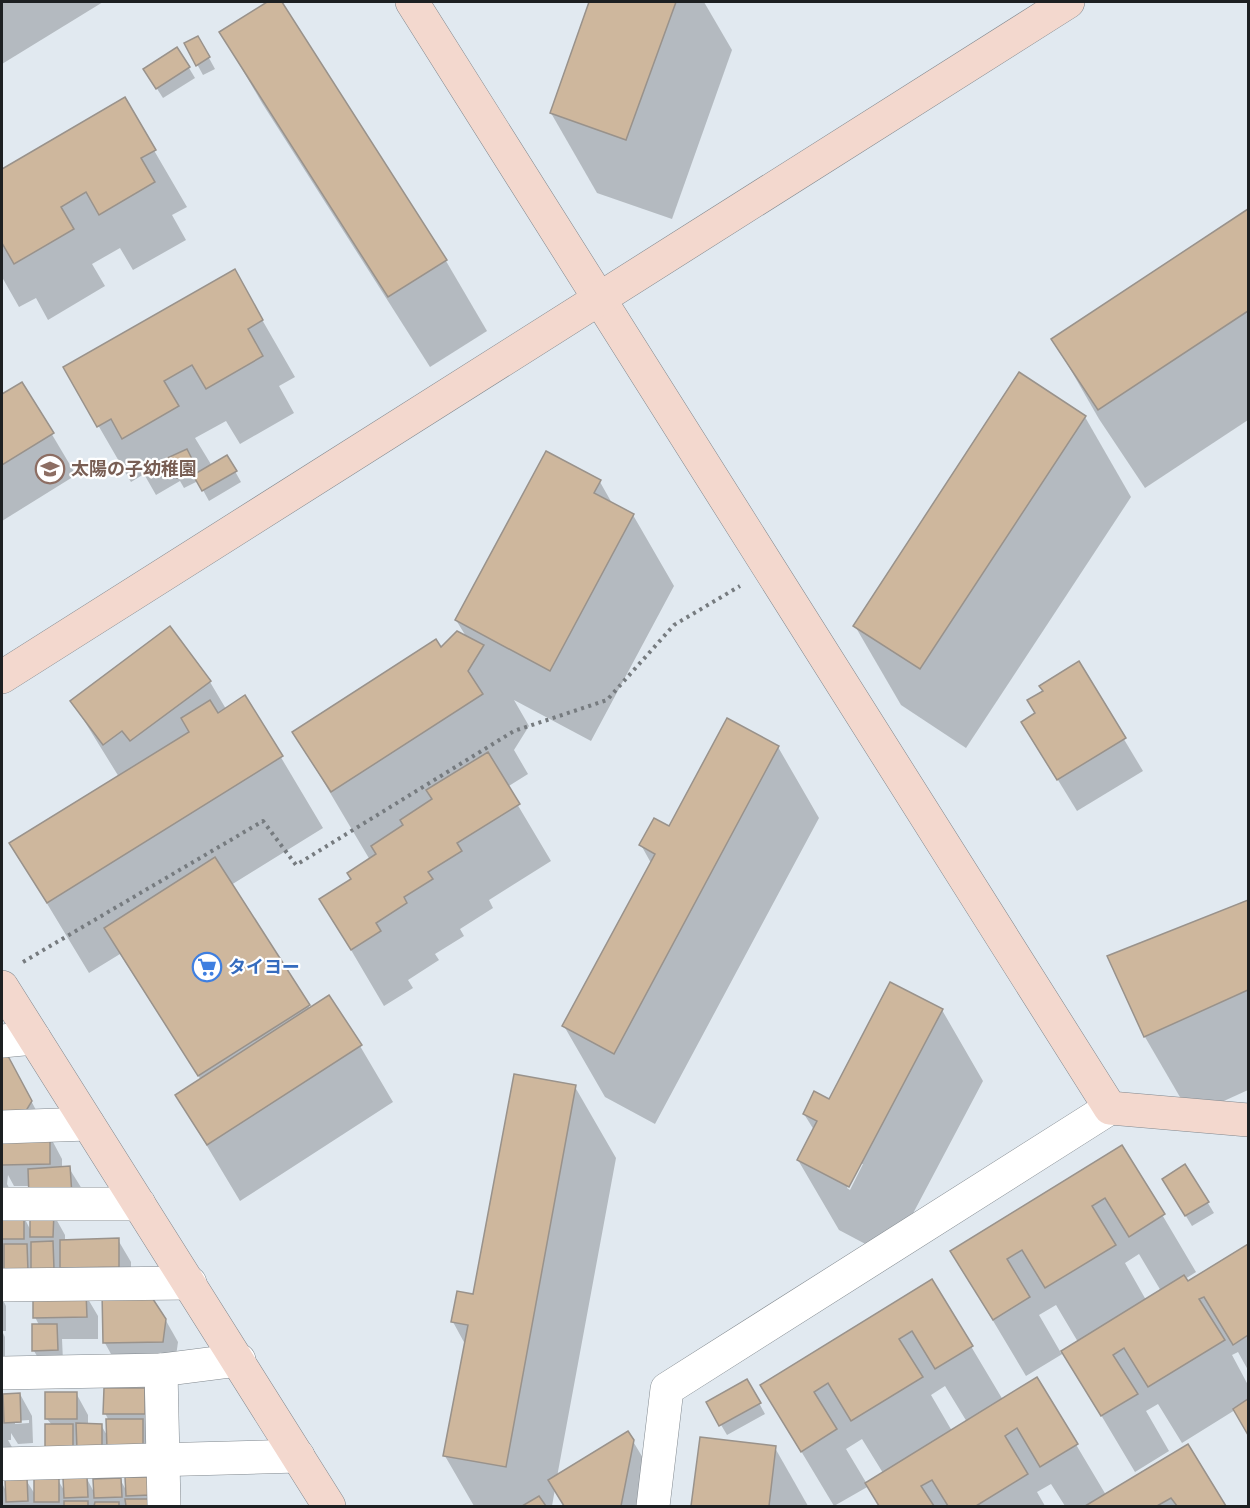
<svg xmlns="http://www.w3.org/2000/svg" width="1250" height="1508" font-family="'Fira Sans Condensed','Noto Sans JP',sans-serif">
  <rect width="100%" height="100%" fill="#e1e9f0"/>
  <g fill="#0003" fill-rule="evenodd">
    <path d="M2,2H103L2,64Z"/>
    <path d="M269,2H280L446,261L487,331L430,367L262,103L221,33Z"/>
    <path d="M591,2H704L732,50L672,219L597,193L551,113Z"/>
    <path d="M198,38L215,69L203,75L186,44Z"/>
    <path d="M189,68L195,78L163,98L145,70Z"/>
    <path d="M124,99L187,207L172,215L186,240L133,270L120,248L92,264L105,286L48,320L36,298L19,307L2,277V171Z"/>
    <path d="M1248,211V420L1145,488L1099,419L1053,339Z"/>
    <path d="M234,271L295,377L279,386L294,413L240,444L226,421L195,438L212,466L227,457L241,482L209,501L198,481L184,488L180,481L156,495L144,474L131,482L65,368Z"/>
    <path d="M22,384L76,475L2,521V396Z"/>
    <path d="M1085,417L1131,497L966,748L901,705L855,626Z"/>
    <path d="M600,482L613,505L633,515L674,586L591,741L514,700L529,726L514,750L528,774L507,787L551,861L489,900L493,908L460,929L464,936L435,954L439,960L408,980L413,988L384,1006L321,899L353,880L370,860L294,732L467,638L456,620Z"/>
    <path d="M170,628L210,682L226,709L245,697L323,828L231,885L310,1009L360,1046L393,1102L240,1201L177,1096L201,1080L120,954L89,973L11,844L119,777L72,701Z"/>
    <path d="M1078,663L1143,771L1077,811L1042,754L1037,714L1044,692Z"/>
    <path d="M778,747L819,818L655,1124L605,1097L564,1026L651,863L641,845L670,828Z"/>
    <path d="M1248,901V1090L1191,1116L1145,1037L1109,957Z"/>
    <path d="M942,1010L983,1081L890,1257L839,1230L798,1160L814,1130L804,1114L829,1101ZM860,1164H863L850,1190L847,1188Z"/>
    <path d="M2,1058H7L20,1080L62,1159V1168H69L82,1189L55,1217L65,1235V1242L118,1240L131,1262V1288L85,1294L98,1316V1339H62L63,1361H40L34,1351L39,1325L35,1317V1293L2,1292ZM8,1175L14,1186H30L31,1231L7,1184Z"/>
    <path d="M575,1087L616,1158L557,1477L628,1433L652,1473L645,1506H565L555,1489L552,1506H474L445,1456L465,1344L453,1322L474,1295Z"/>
    <path d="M1122,1147L1196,1272L1185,1279L1187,1283L1248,1245V1370L1238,1352L1232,1355L1248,1385V1433L1235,1410L1182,1443L1158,1404L1146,1411L1169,1451L1135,1472L1064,1353L1026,1376L952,1252ZM1139,1254L1161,1291L1146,1300L1125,1263ZM1056,1305L1078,1342L1061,1353L1039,1315Z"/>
    <path d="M1185,1166L1214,1213L1192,1226L1170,1190Z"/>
    <path d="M932,1281L1003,1400L1037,1379L1106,1495L1187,1446L1224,1506H1065L1051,1484L1037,1492L1045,1506H880L869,1486L834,1506L762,1386ZM945,1386L967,1422L952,1431L931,1395ZM862,1439L883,1473L867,1484L846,1449Z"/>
    <path d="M2,1298L6,1306V1331H2Z"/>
    <path d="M165,1319L178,1342L175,1363L117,1365L105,1343Z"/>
    <path d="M2,1331L5,1337V1360H2Z"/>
    <path d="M747,1381L765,1414L727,1435L708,1403Z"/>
    <path d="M145,1390L154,1442L91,1472L47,1419L76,1393L88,1415V1425H101L108,1437L109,1421L105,1413Z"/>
    <path d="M20,1394L32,1416L33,1443L18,1444L11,1433V1440H8L13,1449L2,1475V1400L5,1405ZM29,1420V1423L15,1424V1421Z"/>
    <path d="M701,1439L775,1448L808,1506H693Z"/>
    <path d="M87,1479L95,1494L120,1479L127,1492V1479L162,1506H2V1483L7,1493L26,1480L36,1496L58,1480L65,1492Z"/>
  </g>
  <g fill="#ceb79d" stroke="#99928b" stroke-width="1.5">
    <path d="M267,2H282L447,260L388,297L219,32Z"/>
    <path d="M589,2H676L626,140L550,113Z"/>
    <path d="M198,36L210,57L196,66L184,43Z"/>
    <path d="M177,47L190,67L156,89L143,69Z"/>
    <path d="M125,97L156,150L141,158L155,182L99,215L86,192L61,207L74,229L14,264L2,243V169Z"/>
    <path d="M1248,209V311L1098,410L1051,339Z"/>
    <path d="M235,269L263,320L248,329L263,356L206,389L192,365L164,381L179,406L122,439L111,419L97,427L63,367Z"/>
    <path d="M1019,372L1086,416L920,669L853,626Z"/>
    <path d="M22,382L54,433L2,465V394Z"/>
    <path d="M187,449L197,469L177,478L167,458Z"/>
    <path d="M546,451L601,480L594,493L634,514L550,671L455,620Z"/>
    <path d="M227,455L237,471L202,491L193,475Z"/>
    <path d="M170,626L211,681L130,741L122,731L103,745L70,701Z"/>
    <path d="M457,631L484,645L468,671L483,694L331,792L292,732L436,639L441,647Z"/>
    <path d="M1079,661L1126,738L1057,780L1021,722L1035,713L1027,700L1043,691L1039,686Z"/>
    <path d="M245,695L283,756L47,903L9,843L189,732L181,718L210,700L218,713Z"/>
    <path d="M727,718L779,746L614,1054L562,1026L655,854L639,845L654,818L669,826Z"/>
    <path d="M488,752L520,804L457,843L462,851L428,872L433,879L404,897L407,903L376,923L381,931L351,950L319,899L351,879L347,873L376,854L371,846L403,825L400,820L432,799L426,790Z"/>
    <path d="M215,857L310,1005L198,1076L104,928Z"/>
    <path d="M1248,900V990L1144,1037L1107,956Z"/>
    <path d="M890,982L943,1009L849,1187L797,1160L817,1121L803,1114L814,1091L829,1099Z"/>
    <path d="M329,995L362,1045L207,1145L175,1095Z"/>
    <path d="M8,1056L32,1101L24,1114H2V1057Z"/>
    <path d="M514,1074L576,1085L506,1467L443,1456L468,1325L451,1322L457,1291L473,1294Z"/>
    <path d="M50,1136V1164L2,1165V1137Z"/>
    <path d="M1122,1145L1165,1214L1129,1237L1105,1198L1092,1206L1116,1245L1045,1288L1022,1250L1007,1259L1030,1297L993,1320L950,1251Z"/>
    <path d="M1185,1164L1209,1202L1185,1216L1162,1179Z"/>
    <path d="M70,1166L72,1195L29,1197L28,1169Z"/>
    <path d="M30,1211L54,1212L53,1237H30Z"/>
    <rect x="2" y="1215" width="22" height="24"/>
    <path d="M119,1238V1267L60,1268V1240Z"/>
    <path d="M53,1241L54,1269H31V1242Z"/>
    <path d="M4,1244H27L28,1271H4Z"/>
    <path d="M1248,1244V1335L1233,1345L1204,1297L1199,1299L1225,1340L1148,1387L1124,1348L1113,1355L1138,1394L1101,1416L1061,1351L1184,1275L1188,1281Z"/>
    <path d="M932,1279L973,1346L935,1369L912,1331L899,1339L923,1377L851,1421L828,1383L814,1392L837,1429L801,1452L760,1385Z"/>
    <path d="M147,1290L166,1319L163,1342L103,1343L102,1292Z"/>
    <path d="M86,1292L87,1317L33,1318V1293Z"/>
    <path d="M32,1324H57L58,1350L32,1351Z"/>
    <path d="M1037,1377L1078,1444L1040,1467L1017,1428L1005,1436L1028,1474L976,1506H948L932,1480L921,1486L934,1506H879L865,1483Z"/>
    <path d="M747,1379L761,1403L719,1426L706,1402Z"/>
    <path d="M104,1388H145V1414H103Z"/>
    <rect x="45" y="1392" width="32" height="27"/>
    <path d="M20,1393L21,1422L4,1423L3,1394Z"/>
    <path d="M1248,1399V1435L1233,1409Z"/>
    <path d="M106,1419H143V1449H107Z"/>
    <path d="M76,1423L102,1424V1450H77Z"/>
    <rect x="45" y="1424" width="28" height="29"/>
    <path d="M628,1431L634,1440L621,1506H564L548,1480Z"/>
    <path d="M700,1437L776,1446L769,1506H691Z"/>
    <path d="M1188,1444L1226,1506H1177L1171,1498L1157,1506H1085Z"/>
    <path d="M87,1477L88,1497L64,1498L63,1478Z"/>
    <path d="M125,1477H150L151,1495L126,1496Z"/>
    <path d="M27,1478L28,1501L6,1502L5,1479Z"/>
    <path d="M59,1478V1502H34V1479Z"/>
    <path d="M121,1478L122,1497L94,1498L93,1479Z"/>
    <path d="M539,1496L546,1506H522Z"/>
    <path d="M125,1499H148V1506H126Z"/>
    <rect x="64" y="1501" width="24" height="5"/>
    <path d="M95,1502H119V1506H94Z"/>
  </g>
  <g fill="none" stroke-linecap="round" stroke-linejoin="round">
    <g stroke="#81888e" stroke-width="34">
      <g id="street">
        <path d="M2,1041L34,1038"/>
        <path d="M2,1127L88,1124"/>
        <path d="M2,1204H139"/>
        <path d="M2,1285L190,1283"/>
        <path d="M161,1370L164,1506"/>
        <path d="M2,1373L161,1370L239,1360"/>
        <path d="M2,1464L298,1456"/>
        <path d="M653,1506L667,1389L1110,1108"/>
      </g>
    </g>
    <g stroke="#81888e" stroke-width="34">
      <g id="secondary">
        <path d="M412,2L1110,1108L1248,1120"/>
        <path d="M2,677L1068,2"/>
        <path d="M2,987L329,1506"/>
      </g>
    </g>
    <path stroke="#767b7f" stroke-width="4" stroke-dasharray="3 4.5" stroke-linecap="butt" d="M23,962L263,821L296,865L514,731L607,700L674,625L740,586"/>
    <use href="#street" stroke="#fff" stroke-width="33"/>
    <use href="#secondary" stroke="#f3d8ce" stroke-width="33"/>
  </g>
  <defs>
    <g id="school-ring" transform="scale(1.5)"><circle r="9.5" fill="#fff" stroke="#8d6e63" stroke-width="1.5"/><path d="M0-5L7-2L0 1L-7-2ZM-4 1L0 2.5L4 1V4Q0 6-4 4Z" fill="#8d6e63"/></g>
    <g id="supermarket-ring" transform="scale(1.5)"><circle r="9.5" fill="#fff" stroke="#3f7fe0" stroke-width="1.5"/><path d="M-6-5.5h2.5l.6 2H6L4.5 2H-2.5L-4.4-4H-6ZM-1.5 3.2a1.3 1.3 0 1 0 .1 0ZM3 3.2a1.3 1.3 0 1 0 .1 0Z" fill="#3f7fe0"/></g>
  </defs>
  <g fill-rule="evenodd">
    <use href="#school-ring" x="50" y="469"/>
    <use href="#supermarket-ring" x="207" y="967"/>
  </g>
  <g text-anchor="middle" stroke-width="4.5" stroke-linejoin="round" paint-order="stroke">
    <g font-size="18" font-weight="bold" fill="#785e54" stroke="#fff" text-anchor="start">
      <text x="71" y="475">太陽の子幼稚園</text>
    </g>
    <g font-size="18" font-weight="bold" fill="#366cbe" stroke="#fff" text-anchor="start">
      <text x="228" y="973">タイヨー</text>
    </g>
  </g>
  <rect width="1250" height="1508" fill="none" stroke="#1d2022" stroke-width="6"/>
</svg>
